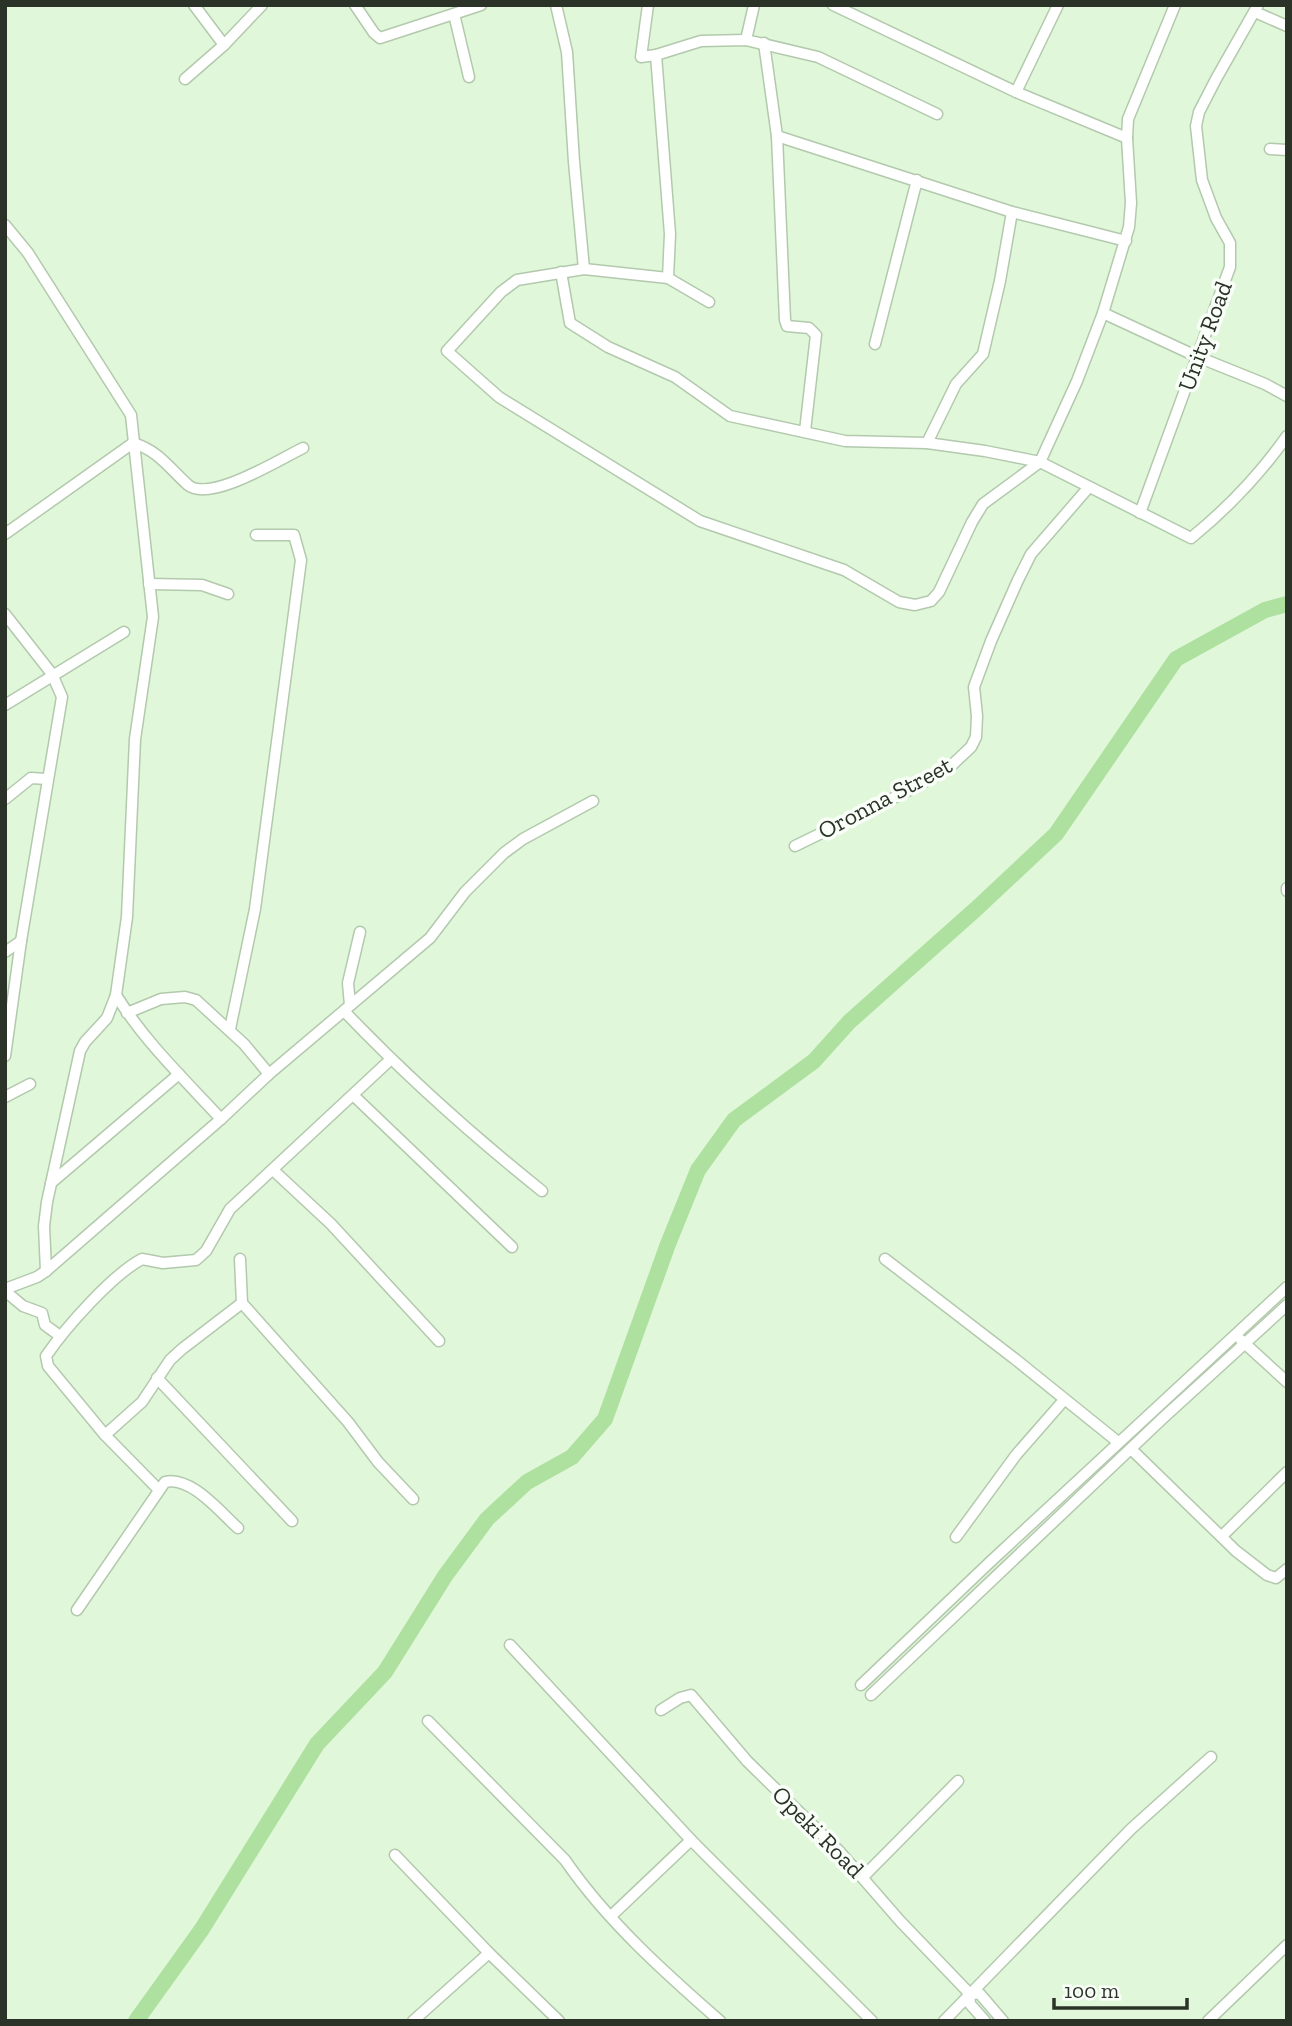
<svg xmlns="http://www.w3.org/2000/svg" width="1292" height="2026" font-family="'Zilla Slab',serif">
  <rect width="100%" height="100%" fill="#e0f7da"/>
  <g fill="none" stroke-linecap="round" stroke-linejoin="round">
    <path stroke="#aee09f" stroke-width="16" d="M136,2021L202,1929L317,1744L385,1672L445,1576L487,1519L527,1482L572,1457L605,1419L668,1244L698,1170L734,1120L814,1061L849,1022L976,909L1056,834L1176,659L1265,610L1287,604"/>
    <g stroke="#b3c9ad" stroke-width="13">
      <g id="street">
        <path d="M194,5L224,45"/>
        <path d="M355,5L374,33L380,38L481,5"/>
        <path d="M556,5L567,52L574,162L584,269"/>
        <path d="M648,5L641,57L656,55L701,41L746,40L818,57L937,114"/>
        <path d="M833,5L1016,92L1127,138"/>
        <path d="M1255,12L1287,26"/>
        <path d="M454,14L469,77"/>
        <path d="M746,40L754,5"/>
        <path d="M764,43L777,136L785,320L787,326L809,328L816,335L805,431"/>
        <path d="M656,55L670,234L668,278L709,302"/>
        <path d="M185,79L224,45L262,5"/>
        <path d="M1016,92L1058,5"/>
        <path d="M777,136L1012,212L1126,241"/>
        <path d="M1270,149L1287,150"/>
        <path d="M5,225L28,253L131,415L153,617L135,739L127,917L116,995L107,1018L85,1042L80,1051L47,1202L44,1226L46,1271"/>
        <path d="M561,272L570,323L608,347L675,377L730,416L845,441L927,443L985,451L1040,462L1191,538C1228,508 1260,474 1287,436"/>
        <path d="M668,278L584,269L517,280L501,292L447,351L499,397L700,521L844,570L899,602L915,605L931,601L939,592L972,522L983,504L1040,462L1077,381L1103,313L1129,227L1131,203L1127,138L1128,119L1175,5"/>
        <path d="M1103,313L1198,357L1265,384L1287,396"/>
        <path d="M875,344L917,180"/>
        <path d="M927,443L956,384L983,354L1000,281L1012,212"/>
        <path d="M1140,513L1230,267V243L1216,218L1202,180L1196,126L1199,112L1216,79L1258,5"/>
        <path d="M5,534L133,443C159,451 168,467 188,485C210,503 280,459 303,448"/>
        <path d="M149,584L202,585L228,594"/>
        <path d="M5,614L52,674L62,697L21,941L5,1056"/>
        <path d="M5,705L124,632"/>
        <path d="M5,799L31,778L47,779"/>
        <path d="M795,846L918,786L952,765L971,747L976,737L977,716L974,687L991,641L1018,580L1031,554L1089,487"/>
        <path d="M1287,888V891"/>
        <path d="M5,952L21,941"/>
        <path d="M116,995C144,1041 185,1080 221,1119"/>
        <path d="M350,1005L348,983L360,932"/>
        <path d="M344,1011C406,1076 472,1135 542,1191"/>
        <path d="M127,1013L161,999L185,997L196,1000L244,1044L269,1074"/>
        <path d="M230,1029L255,909L301,560L294,535H256"/>
        <path d="M353,1095L512,1247"/>
        <path d="M5,1097L30,1084"/>
        <path d="M273,1170L331,1224L439,1341"/>
        <path d="M51,1183L179,1074"/>
        <path d="M240,1259L242,1303L348,1422L378,1462L413,1499"/>
        <path d="M885,1259L1015,1359L1118,1442"/>
        <path d="M5,1289L37,1277L46,1271L221,1119L269,1074L430,938L465,892L504,853L523,839L593,801"/>
        <path d="M5,1291L23,1306L42,1313L45,1325L60,1336"/>
        <path d="M1241,1340L1287,1382"/>
        <path d="M157,1378L292,1521"/>
        <path d="M105,1435L142,1402L170,1360L182,1349L242,1303"/>
        <path d="M1131,1449L1236,1551L1267,1575L1276,1578L1287,1569"/>
        <path d="M158,1489L105,1435L48,1366L46,1356C66,1327 112,1275 142,1259L163,1263L196,1260L206,1251L230,1209L390,1060"/>
        <path d="M1222,1536L1287,1472"/>
        <path d="M956,1537L1016,1455L1064,1400"/>
        <path d="M77,1610L165,1482C191,1476 219,1511 238,1528"/>
        <path d="M510,1645L691,1840L872,2021"/>
        <path d="M861,1685L989,1563L1287,1287"/>
        <path d="M871,1695L1163,1418L1287,1305"/>
        <path d="M661,1710L680,1698L691,1695L747,1761L840,1852L900,1921L969,1993"/>
        <path d="M428,1721L565,1860C607,1921 664,1972 720,2021"/>
        <path d="M395,1855L489,1953L559,2021"/>
        <path d="M863,1877L958,1781"/>
        <path d="M611,1916L691,1840"/>
        <path d="M413,2021L489,1953"/>
        <path d="M944,2021L1131,1829L1211,1757"/>
        <path d="M985,2021L970,2004L969,1993L980,1994L1003,2021"/>
        <path d="M1208,2021L1287,1945"/>
      </g>
    </g>
    <use href="#street" stroke="#fff" stroke-width="10"/>
  </g>
  <g text-anchor="middle" stroke-width="7" stroke-linejoin="round" paint-order="stroke">
    <g font-size="24" fill="#2b3328" stroke="#f9fef8">
      <text transform="translate(1205 336) rotate(-70)" y="8">Unity Road</text>
      <text transform="translate(885 798) rotate(-28)" y="8">Oronna Street</text>
      <text transform="translate(818 1832) rotate(45)" y="8">Opeki Road</text>
    </g>
  </g>
  <rect width="1292" height="2026" fill="none" stroke="#2b3328" stroke-width="14"/>
  <path d="M1054 1998v10h133v-10" fill="none" stroke="#2b3328" stroke-width="3.5"/>
  <text x="1064" y="1998" font-size="21" fill="#2b3328" stroke="#f9fef8" stroke-width="5" paint-order="stroke">100 m</text>
</svg>
